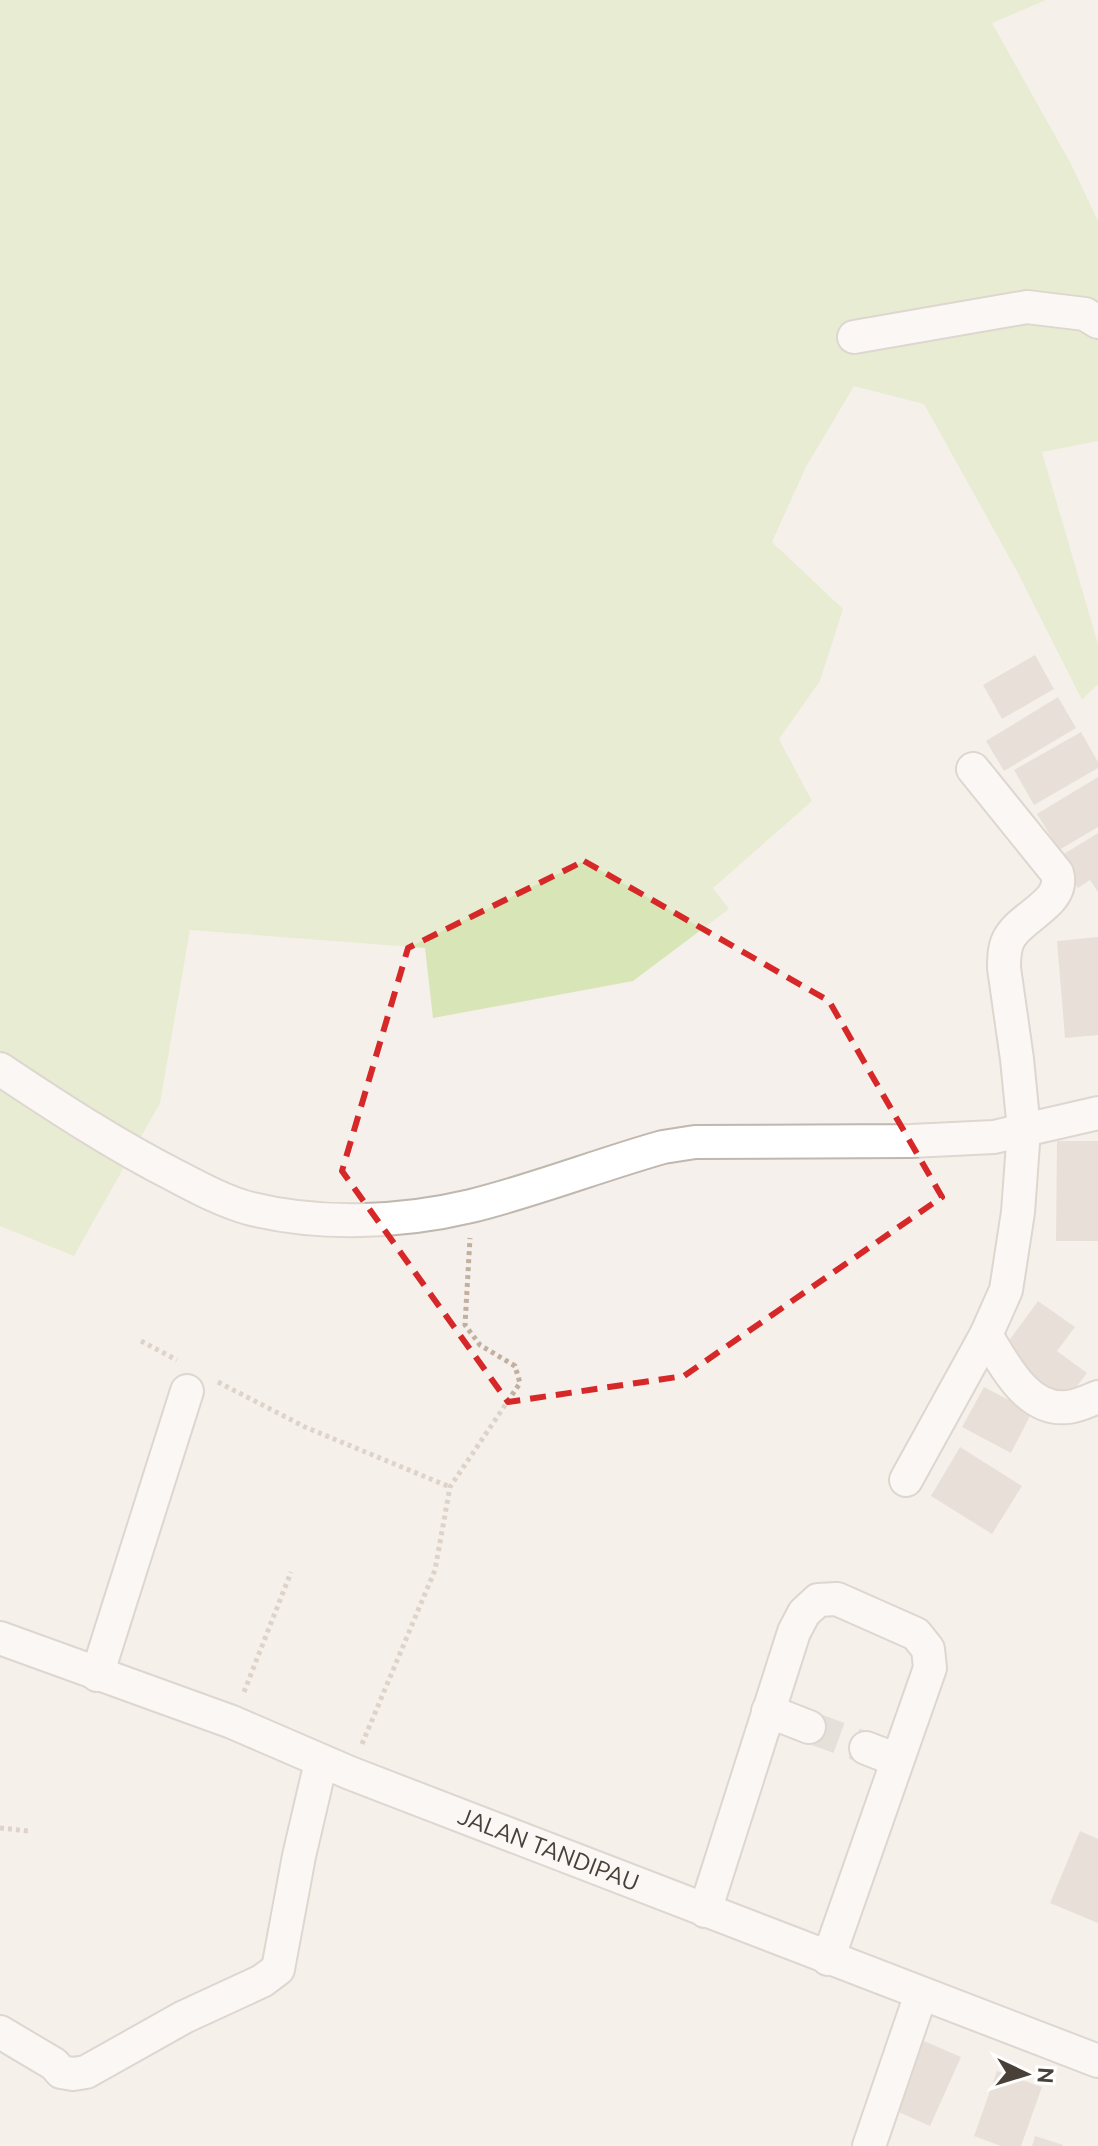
<svg xmlns="http://www.w3.org/2000/svg" width="1098" height="2146" font-family="Ubuntu,sans-serif">
  <rect width="100%" height="100%" fill="#f5f0eb"/>
  <path fill="#d8e6b7" d="M0,0H1046L992,23L1071,164L1098,221V441L1042,452L1098,644V684L1082,700L1018,573L924,404L854,386L806,467L772,542L843,609L820,681L779,739L812,801L713,888L729,909L633,981L433,1018L425,948L190,930L160,1103L74,1256L0,1226Z"/>
  <g fill="#d6cbc1">
    <path d="M1035,655L1054,689L1002,719L983,685Z"/>
    <path d="M1058,697L1076,728L1004,771L986,741Z"/>
    <path d="M1081,732L1098,762V768L1034,805L1014,770Z"/>
    <path d="M1098,777V827L1059,850L1037,814Z"/>
    <path d="M1098,833V892L1090,880L1078,888L1059,857Z"/>
    <path d="M1098,937V1035L1065,1038L1057,941Z"/>
    <path d="M1057,1141H1098V1241H1056Z"/>
    <path d="M1038,1301L1075,1327L1057,1351L1087,1373L1065,1402L1000,1353Z"/>
    <path d="M984,1387L1032,1412L1011,1453L962,1427Z"/>
    <path d="M960,1447L1022,1486L992,1534L931,1496Z"/>
    <path d="M1080,1831L1098,1839V1923L1050,1903Z"/>
    <path d="M924,2041L961,2057L930,2126L894,2110Z"/>
    <path d="M997,2071L1042,2087L1021,2146H1001L974,2136Z"/>
    <path d="M1035,2136L1063,2145V2146H1032Z"/>
  </g>
  <g fill="none" stroke-linecap="round" stroke-linejoin="round">
    <path stroke="#d3cdc7" stroke-width="32" stroke-dasharray="32 16" stroke-linecap="butt" d="M809,1727L866,1748"/>
    <g stroke="#c0b7ae" stroke-width="36">
      <g id="minor">
        <path d="M854,337L1027,307L1085,314L1098,322"/>
        <path d="M0,1069C57,1107 115,1145 176,1176C199,1188 223,1201 248,1208C319,1226 400,1223 471,1206C536,1190 599,1165 663,1147L695,1142L911,1141L994,1137L1098,1113"/>
        <path d="M986,1335C1004,1364 1027,1412 1068,1407C1078,1406 1088,1401 1098,1397"/>
        <path d="M906,1480L986,1335L1006,1290L1018,1212L1024,1130L1017,1059L1004,968C1004,958 1004,946 1010,937C1023,915 1066,902 1057,873L973,769"/>
        <path id="s1" d="M0,1638L232,1722L350,1773L1098,2061"/>
        <path d="M97,1675L187,1391"/>
        <path d="M768,1711L809,1727"/>
        <path d="M866,1748L897,1760"/>
        <path d="M705,1911L794,1632L804,1613L818,1600L837,1599L916,1634L928,1649L930,1668L828,1959"/>
        <path d="M0,2032L54,2064L61,2072L73,2074L86,2072L184,2017L262,1981L278,1969L299,1856L321,1762"/>
        <path d="M869,2146L921,1994"/>
      </g>
    </g>
    <g stroke="#c1b0a0" stroke-width="5" stroke-dasharray="4 4" stroke-linecap="butt">
      <path d="M141,1341L177,1360"/>
      <path d="M218,1382L305,1427L450,1487"/>
      <path d="M244,1692L291,1572"/>
      <path d="M362,1744L435,1570L450,1487L520,1383L515,1366L480,1345L465,1325L470,1238"/>
      <path d="M0,1828L28,1831"/>
    </g>
    <use href="#minor" stroke="#fff" stroke-width="32"/>
  </g>
  <path d="M0 0H1098V2146H0ZM584,861L829,1001L942,1197L684,1376L508,1402L342,1171L408,948Z" fill="#f5f0eb" fill-opacity=".55" fill-rule="evenodd"/>
  <path fill="none" stroke="#d62828" stroke-width="6" stroke-dasharray="16 10" stroke-linejoin="round" d="M584,861L829,1001L942,1197L684,1376L508,1402L342,1171L408,948Z"/>
  <g text-anchor="middle" stroke-width="6" stroke-linejoin="round" paint-order="stroke">
    <g font-size="24" fill="#494039" stroke="#fff">
      <text dy="8" stroke="none"><textPath href="#s1" startOffset="588">JALAN TANDIPAU</textPath></text>
    </g>
  </g>
  <g transform="translate(1026 2074) rotate(94)" stroke="#ffffff" stroke-width="6" paint-order="stroke">
  <path d="M0-6L14 30L0 20L-14 30Z" fill="#494039"/>
  <text y="-12" font-size="22" font-weight="bold" text-anchor="middle" fill="#494039">N</text>
  </g>
</svg>
